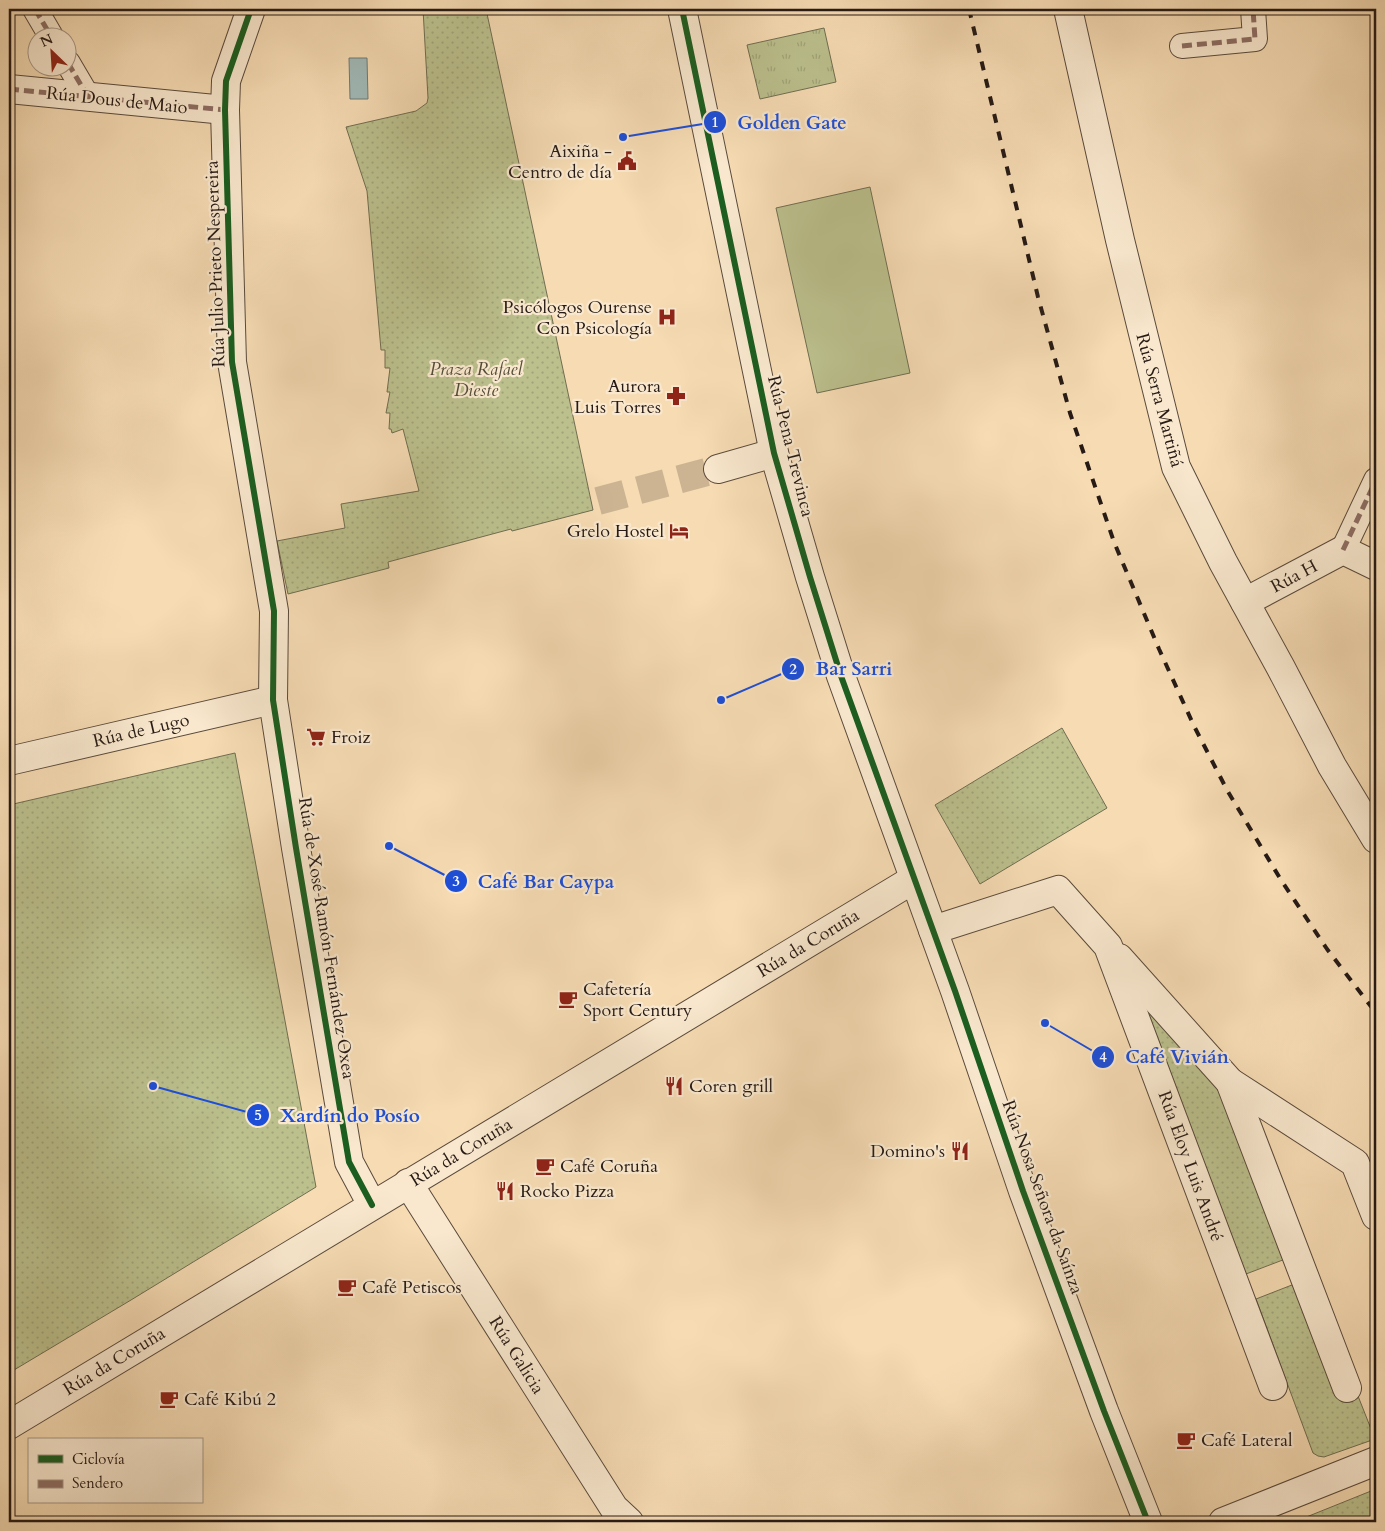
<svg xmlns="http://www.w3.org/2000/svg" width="1385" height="1531" font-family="Cardo,serif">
  <defs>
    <pattern id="grass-tufts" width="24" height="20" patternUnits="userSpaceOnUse" patternTransform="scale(1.25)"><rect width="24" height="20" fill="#bbc08d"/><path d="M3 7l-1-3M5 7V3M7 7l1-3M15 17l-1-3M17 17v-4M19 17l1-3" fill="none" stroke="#a1a479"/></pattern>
    <pattern id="park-dots" width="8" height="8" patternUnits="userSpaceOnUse" patternTransform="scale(1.25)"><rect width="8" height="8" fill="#bbc08d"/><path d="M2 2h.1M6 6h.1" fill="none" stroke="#a1a479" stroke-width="1.8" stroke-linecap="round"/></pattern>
  </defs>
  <rect width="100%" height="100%" fill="#f6dbb3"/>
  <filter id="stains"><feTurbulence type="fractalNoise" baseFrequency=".004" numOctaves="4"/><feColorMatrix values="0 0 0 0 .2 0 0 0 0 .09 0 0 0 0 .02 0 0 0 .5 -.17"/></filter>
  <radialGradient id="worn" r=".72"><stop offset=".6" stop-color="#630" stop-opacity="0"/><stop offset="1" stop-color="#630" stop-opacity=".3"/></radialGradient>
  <path fill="url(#grass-tufts)" stroke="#706d51" d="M824,28L836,82L760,99L747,45Z"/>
  <g fill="url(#park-dots)" stroke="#706d51">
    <path d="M423,9H486L593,510L512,531L511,529L388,562L389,568L288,594L277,541L345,528L341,504L419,491L403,429L392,433L391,429H389L390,413H386L390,392H387L390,368H385V350H381L367,191L346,127L416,111L427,103L428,98Z"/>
    <path d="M1062,728L1107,808L980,884L935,805Z"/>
    <path d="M235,753L316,1187L131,1300L9,1373V805Z"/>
    <path d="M1143,999L1219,1086L1288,1258L1246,1274Z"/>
    <path d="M1297,1283L1343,1401L1358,1396L1375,1439L1324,1457L1318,1456L1313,1453L1256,1299Z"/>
    <path d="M1376,1489V1522H1293H1294Z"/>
  </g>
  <path fill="#bbc08d" stroke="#706d51" d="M870,187L910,373L817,393L776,208Z"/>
  <path fill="#a0b9b7" stroke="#6f7976" d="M349,58H367L368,99H350Z"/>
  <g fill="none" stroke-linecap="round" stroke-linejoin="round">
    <path stroke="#ccb493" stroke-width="28" stroke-dasharray="28 14" stroke-linecap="butt" d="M598,501L718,469"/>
    <g stroke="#5a4a3c" stroke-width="26">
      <g id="pedestrian">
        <path d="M35,9L52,38"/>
        <path d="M1182,46L1255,39L1253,9"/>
        <path d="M68,63L88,97"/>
        <path d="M1343,550L1376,480"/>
      </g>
    </g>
    <g stroke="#5a4a3c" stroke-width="30">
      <g id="minor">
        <path d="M251,9L226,81L225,110L232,362L274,611L273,700L296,848L349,1162L372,1205"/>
        <path d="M1068,9L1120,240L1176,467L1223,562L1281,668L1332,766L1376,839"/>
        <path d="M9,89L225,110"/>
        <path d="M718,469L774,453"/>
        <path d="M1245,602L1343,550L1376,566"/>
        <path d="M9,761L273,700"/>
        <path d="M933,930L1058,890L1108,946L1273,1386"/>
        <path d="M1119,958L1230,1082L1347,1388"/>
        <path d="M1230,1082L1355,1163L1376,1216"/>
        <path d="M408,1183L614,1508L629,1522"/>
        <path d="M1223,1522L1376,1461"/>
      </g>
    </g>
    <g stroke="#5a4a3c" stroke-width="30">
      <g id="tertiary">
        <path d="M682,9L774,453L810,577L841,676L955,991L1023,1191L1104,1411L1148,1522"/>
        <path d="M9,1425L914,879"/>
      </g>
    </g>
    <use href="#pedestrian" stroke="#f9e8ce" stroke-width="24"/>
    <use href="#minor" stroke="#f9e8ce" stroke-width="28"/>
    <use href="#tertiary" stroke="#f9e8ce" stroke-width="28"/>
    <path stroke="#261a15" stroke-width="4" stroke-dasharray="9 9" stroke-linecap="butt" d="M969,9L1038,297L1070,413L1114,542L1159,649L1194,726L1227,790L1281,880L1327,949L1376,1013"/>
    <g stroke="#8d6e63" stroke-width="5" stroke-dasharray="10 5" stroke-linecap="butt">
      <path d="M35,9L52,38"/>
      <path d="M1182,46L1255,39L1253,9"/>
      <path d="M68,63L88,97"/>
      <path d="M9,89L225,110"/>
      <path d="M1343,550L1376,480"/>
    </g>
    <g stroke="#f9e8ce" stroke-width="9">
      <g id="cycleway">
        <path d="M251,9L226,81L225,110L232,362L274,611L273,700L296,848L349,1162L372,1205"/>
        <path d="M682,9L774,453L810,577L841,676L955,991L1023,1191L1104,1411L1148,1522"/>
      </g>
    </g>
    <use href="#cycleway" stroke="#1b5e20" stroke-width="6"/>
  </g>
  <defs>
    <g id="civic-bare" transform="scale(1.5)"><path d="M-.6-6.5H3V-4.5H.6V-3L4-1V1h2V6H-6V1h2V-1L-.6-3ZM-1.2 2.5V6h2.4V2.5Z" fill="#8f2418" stroke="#f9e8ce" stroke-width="2.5" paint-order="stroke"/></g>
    <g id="hospital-bare" transform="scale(1.5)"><path d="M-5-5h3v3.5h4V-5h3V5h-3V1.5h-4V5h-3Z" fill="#8f2418" stroke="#f9e8ce" stroke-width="2.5" paint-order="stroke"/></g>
    <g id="pharmacy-bare" transform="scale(1.5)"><path d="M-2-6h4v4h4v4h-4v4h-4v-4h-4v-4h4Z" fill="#8f2418" stroke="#f9e8ce" stroke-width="2.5" paint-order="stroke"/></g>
    <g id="hotel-bare" transform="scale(1.5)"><path d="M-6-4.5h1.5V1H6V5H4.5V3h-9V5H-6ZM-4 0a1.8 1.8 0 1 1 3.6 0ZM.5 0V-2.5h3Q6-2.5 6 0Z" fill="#8f2418" stroke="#f9e8ce" stroke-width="2.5" paint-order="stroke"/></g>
    <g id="supermarket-bare" transform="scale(1.5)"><path d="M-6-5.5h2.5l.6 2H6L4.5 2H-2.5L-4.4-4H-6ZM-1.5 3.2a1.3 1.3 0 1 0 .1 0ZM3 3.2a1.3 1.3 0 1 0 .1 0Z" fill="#8f2418" stroke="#f9e8ce" stroke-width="2.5" paint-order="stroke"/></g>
    <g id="cafe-bare" transform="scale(1.5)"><path d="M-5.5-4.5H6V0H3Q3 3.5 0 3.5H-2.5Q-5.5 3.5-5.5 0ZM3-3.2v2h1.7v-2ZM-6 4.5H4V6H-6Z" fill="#8f2418" stroke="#f9e8ce" stroke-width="2.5" paint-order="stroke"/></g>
    <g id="restaurant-bare" transform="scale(1.5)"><path d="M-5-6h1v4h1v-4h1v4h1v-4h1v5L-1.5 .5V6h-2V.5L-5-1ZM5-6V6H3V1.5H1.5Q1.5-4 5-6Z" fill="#8f2418" stroke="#f9e8ce" stroke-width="2.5" paint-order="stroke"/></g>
  </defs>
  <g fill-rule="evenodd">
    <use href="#civic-bare" x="627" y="161"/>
    <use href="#hospital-bare" x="667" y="317"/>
    <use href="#pharmacy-bare" x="676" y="396"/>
    <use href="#hotel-bare" x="679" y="531"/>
    <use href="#supermarket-bare" x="316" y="737"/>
    <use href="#cafe-bare" x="568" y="999"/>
    <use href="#restaurant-bare" x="674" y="1086"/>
    <use href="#restaurant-bare" x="960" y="1151"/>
    <use href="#cafe-bare" x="545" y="1166"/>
    <use href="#restaurant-bare" x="505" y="1191"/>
    <use href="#cafe-bare" x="347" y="1287"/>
    <use href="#cafe-bare" x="169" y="1399"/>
    <use href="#cafe-bare" x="1186" y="1440"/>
  </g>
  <g text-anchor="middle" stroke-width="4.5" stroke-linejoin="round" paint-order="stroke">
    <g font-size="18" fill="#261a15" stroke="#f9e8ce">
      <text transform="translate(117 100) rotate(6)" y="6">Rúa Dous de Maio</text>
      <text transform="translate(215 264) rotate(-92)" y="6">Rúa Julio Prieto Nespereira</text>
      <text transform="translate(1160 400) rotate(75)" y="6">Rúa Serra Martiñá</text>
      <text transform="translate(791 446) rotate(76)" y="6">Rúa Pena Trevinca</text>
      <text transform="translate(1294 576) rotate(-28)" y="6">Rúa H</text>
      <text transform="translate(141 730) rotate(-13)" y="6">Rúa de Lugo</text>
      <text transform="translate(327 938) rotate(81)" y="6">Rúa de Xosé Ramón Fernández Oxea</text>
      <text transform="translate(808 943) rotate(-31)" y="6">Rúa da Coruña</text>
      <text transform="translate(461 1152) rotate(-31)" y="6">Rúa da Coruña</text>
      <text transform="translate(1191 1166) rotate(70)" y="6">Rúa Eloy Luis André</text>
      <text transform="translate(1043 1197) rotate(70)" y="6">Rúa Nosa Señora da Saínza</text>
      <text transform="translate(517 1355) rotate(58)" y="6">Rúa Galicia</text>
      <text transform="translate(114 1361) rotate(-31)" y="6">Rúa da Coruña</text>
    </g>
    <g font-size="18" fill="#261a15" stroke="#f9e8ce" text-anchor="start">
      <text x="612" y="157" text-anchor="end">Aixiña -<tspan x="612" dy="21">Centro de día</tspan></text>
      <text x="652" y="313" text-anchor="end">Psicólogos Ourense<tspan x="652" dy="21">Con Psicología</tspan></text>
      <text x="661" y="392" text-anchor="end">Aurora<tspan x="661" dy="21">Luis Torres</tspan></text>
      <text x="664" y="537" text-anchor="end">Grelo Hostel</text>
      <text x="331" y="743">Froiz</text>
      <text x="583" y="995">Cafetería<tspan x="583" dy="21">Sport Century</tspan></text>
      <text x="689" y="1092">Coren grill</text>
      <text x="945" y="1157" text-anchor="end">Domino's</text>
      <text x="560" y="1172">Café Coruña</text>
      <text x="520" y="1197">Rocko Pizza</text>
      <text x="362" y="1293">Café Petiscos</text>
      <text x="184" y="1405">Café Kibú 2</text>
      <text x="1201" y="1446">Café Lateral</text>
    </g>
    <g font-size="18" font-style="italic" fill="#534c39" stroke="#f9e8ce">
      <text x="476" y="375">Praza Rafael<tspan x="476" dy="21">Dieste</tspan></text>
    </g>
  </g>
  <path fill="none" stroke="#1d4ed8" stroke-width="2" d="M623 137L715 122M721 700L793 669M389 846L456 881M1045 1023L1103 1057M153 1086L258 1115"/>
  <g fill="#1d4ed8" stroke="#f9e8ce" stroke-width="2">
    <circle cx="623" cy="137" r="5"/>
    <circle cx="721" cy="700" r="5"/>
    <circle cx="389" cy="846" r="5"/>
    <circle cx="1045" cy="1023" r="5"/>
    <circle cx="153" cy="1086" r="5"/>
    <circle cx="715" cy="122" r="12"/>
    <circle cx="793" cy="669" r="12"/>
    <circle cx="456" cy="881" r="12"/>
    <circle cx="1103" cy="1057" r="12"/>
    <circle cx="258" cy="1115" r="12"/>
  </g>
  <g font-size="15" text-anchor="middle" font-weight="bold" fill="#fff">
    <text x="715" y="127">1</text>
    <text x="793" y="674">2</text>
    <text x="456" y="886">3</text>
    <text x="1103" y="1062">4</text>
    <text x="258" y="1120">5</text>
  </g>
  <g font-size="19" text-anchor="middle" font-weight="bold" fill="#1d4ed8" stroke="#f9e8ce" stroke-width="4.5" stroke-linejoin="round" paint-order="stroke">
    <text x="792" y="129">Golden Gate</text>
    <text x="854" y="675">Bar Sarri</text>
    <text x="546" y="888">Café Bar Caypa</text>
    <text x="1177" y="1063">Café Vivián</text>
    <text x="350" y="1122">Xardín do Posío</text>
  </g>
  <rect width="1385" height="1531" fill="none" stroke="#f6dbb3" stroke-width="30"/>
  <rect x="10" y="10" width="1365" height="1511" fill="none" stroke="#261a15" stroke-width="2.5"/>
  <rect x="15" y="15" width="1355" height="1501" fill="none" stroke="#261a15"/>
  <rect x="28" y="1438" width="175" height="65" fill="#f9e8ce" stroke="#a59684"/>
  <rect x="38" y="1455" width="25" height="8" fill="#1b5e20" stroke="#a59684"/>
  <text x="72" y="1464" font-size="15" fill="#261a15">Ciclovía</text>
  <rect x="38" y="1480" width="25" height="8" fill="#8d6e63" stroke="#a59684"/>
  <text x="72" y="1488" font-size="15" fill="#261a15">Sendero</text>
  <g transform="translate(52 52) rotate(335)"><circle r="24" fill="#f9e8ce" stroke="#a59684"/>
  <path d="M0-4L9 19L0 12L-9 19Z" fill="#8f2418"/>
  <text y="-8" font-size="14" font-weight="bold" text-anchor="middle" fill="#261a15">N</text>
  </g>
  <rect width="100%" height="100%" filter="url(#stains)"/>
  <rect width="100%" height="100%" fill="url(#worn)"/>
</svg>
